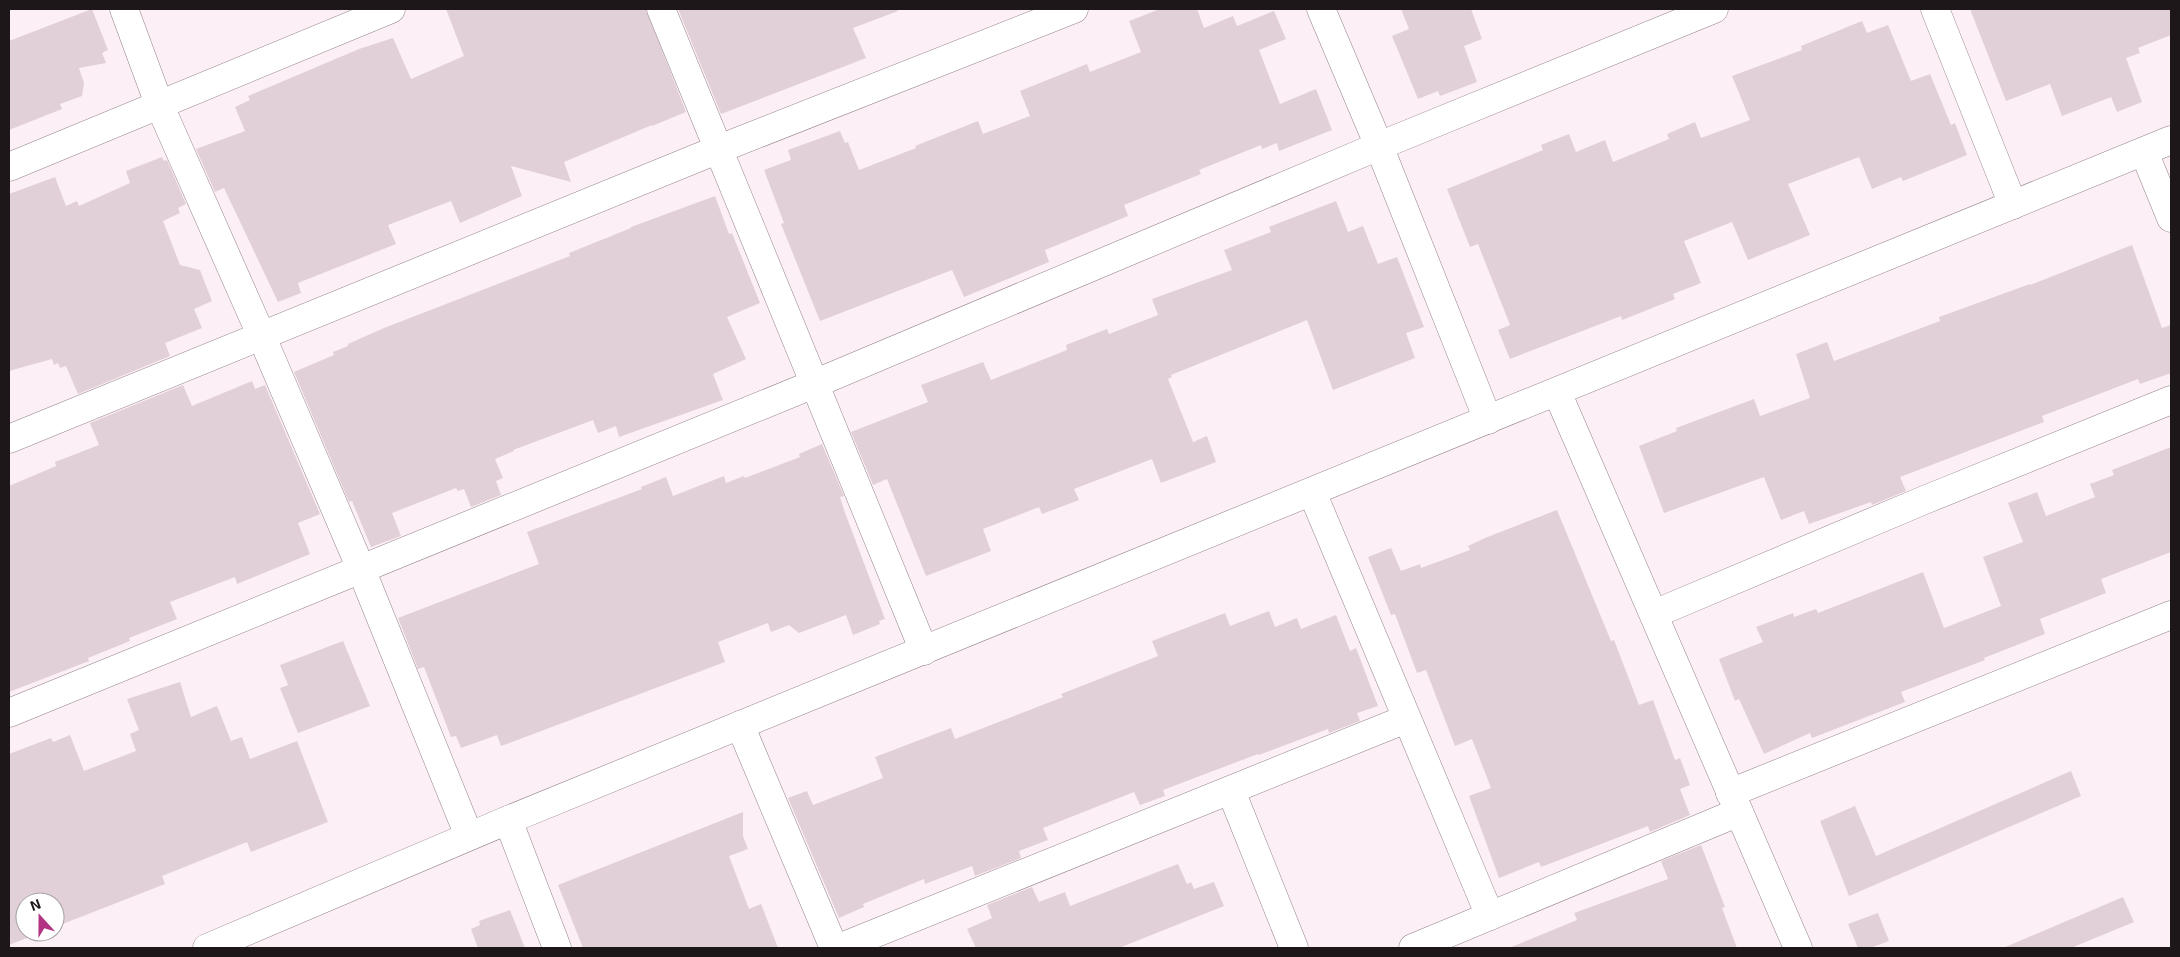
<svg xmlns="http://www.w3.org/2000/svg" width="2180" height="957" font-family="'Exo 2',sans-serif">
  <rect width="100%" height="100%" fill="#fdeff6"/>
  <g fill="#e1d0d8">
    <path d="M92,9L108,50L102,53L106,63L79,68L84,83L82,96L60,104L62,109L9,130V41Z"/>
    <path d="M446,9H646L686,112L652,126V125L564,162L571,182L511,166L522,196L460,223L451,201L388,225L396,244L298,283L301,293L278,302L224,188L215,192L196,149L245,131L235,107L250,100L248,96L359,49L393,38L411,79L464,56Z"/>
    <path d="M678,9H897L898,11L853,28L866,58L721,114Z"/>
    <path d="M1160,9H1197L1204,28L1233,16L1237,26L1274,11L1286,39L1259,50L1280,104L1316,89L1332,130L1279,151L1277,143L1262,149L1261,145L1199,170L1201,174L1124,205L1128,216L1045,250L1049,262L964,297L952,270L820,321L781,224L784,223L764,170L791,160L788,150L840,131L845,143L848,142L859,170L916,148L915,146L978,121L983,134L1030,116L1020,91L1087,64L1090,72L1141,52L1129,21Z"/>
    <path d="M1401,9H1471L1482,39L1464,46L1477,82L1440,96L1438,91L1418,99L1392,36L1409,29Z"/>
    <path d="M1970,9H2171V35L2138,48L2140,53L2126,58L2142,102L2117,112L2111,97L2062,116L2050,84L2006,101Z"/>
    <path d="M1862,21L1867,33L1888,25L1911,81L1930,74L1951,125L1955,123L1967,155L1903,181L1901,177L1872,189L1859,157L1788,184L1810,235L1748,260L1732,222L1684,241L1701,283L1673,294L1675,299L1622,320L1621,316L1510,359L1498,330L1510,325L1478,244L1470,247L1447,189L1543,150L1541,145L1569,134L1576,152L1605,140L1613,162L1669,139L1667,134L1695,122L1701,138L1750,120L1732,76L1802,50L1801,46Z"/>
    <path d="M162,157L164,161L167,160L186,204L178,208L180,213L163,221L180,265L200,270L212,301L194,309L202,328L165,343L170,356L78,394L66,366L60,368L58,363L54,365L52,359L9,371V194L55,177L66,206L77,201L79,206L130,183L126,171Z"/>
    <path d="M715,196L729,234L732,233L760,303L727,317L746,359L713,374L723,400L619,437L616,426L598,433L593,420L513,450L514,451L495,459L503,478L496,481L501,495L471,507L464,489L458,491L456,488L392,513L401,536L371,547L352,501L349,502L294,372L334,355L333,352L348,346V344L384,328L570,256L569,253L631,228V227Z"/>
    <path d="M1336,201L1348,232L1363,226L1378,264L1397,257L1424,327L1406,333L1415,358L1333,390L1307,320L1171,375L1172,377L1168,379L1193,442L1207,436L1216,462L1161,483L1152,459L1074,489L1079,500L1042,514L1039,507L983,529L991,551L926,576L887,479L873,485L851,432L928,402L921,385L983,362L991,380L1067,350L1066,345L1107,329L1109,334L1158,315L1152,299L1232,270L1224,250L1271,232L1269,227Z"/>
    <path d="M2132,245L2162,328L2171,325V373L2140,384L2138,379L2042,416L2044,422L1900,477L1906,491L1872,505L1871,502L1809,524L1804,511L1781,520L1764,477L1664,513L1639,446L1677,431L1676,428L1754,399L1760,416L1810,398L1796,354L1827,342L1834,361L1940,321L1939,317L2030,284V285Z"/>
    <path d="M252,381L255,389L265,385L320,514L298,523L310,554L237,584L235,577L170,602L177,619L129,638L130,641L88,658L89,661L9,692V486L56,466L55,462L99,445L90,423L183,385L192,406Z"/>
    <path d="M822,444L844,496L840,497L844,510L885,619L879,621L880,624L853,635L846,615L799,633L789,625L771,632L768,623L718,642L725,662L501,746L497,735L461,748L456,736L451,737L424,667L418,669L398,618L539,564L527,532L642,489L641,487L666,477L673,496L724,476L726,483L744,476L745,478L800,457L799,454Z"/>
    <path d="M2171,447V552L2101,579L2106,593L2040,619L2045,634L1984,658L1985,660L1901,692L1905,702L1812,738L1810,733L1764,754L1739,699L1735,701L1719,659L1763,642L1756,627L1793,613L1794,617L1816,609L1818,613L1923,572L1944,628L2001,606L1983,557L2023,542L2008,503L2037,492L2046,516L2095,497L2090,484L2114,475L2112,470Z"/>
    <path d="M1557,510L1611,641L1614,640L1639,705L1653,700L1675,760L1680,758L1690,785L1680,789L1690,815L1650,832L1648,826L1541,867L1539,862L1499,878L1469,796L1491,788L1472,739L1455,746L1426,670L1417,673L1395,614L1391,615L1368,557L1391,548L1401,571L1420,564L1421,568L1470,550L1468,546L1485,538Z"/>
    <path d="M1269,611L1275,627L1297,618L1301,629L1336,615L1350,651L1356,648L1378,706L1357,713L1360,721L1329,733L1328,729L1259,755L1258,754L1163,790L1165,796L1140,805L1134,792L1043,828L1048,840L1019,851L1021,858L975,876L972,866L925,884L924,879L863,904L864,907L839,918L788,798L807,791L813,805L883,778L875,757L951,728L955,739L1063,697L1061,694L1158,656L1152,641L1225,613L1230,626Z"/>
    <path d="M343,641L370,706L298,733L280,688L288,685L280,665Z"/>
    <path d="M180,682L191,717L217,706L231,741L242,737L250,759L297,741L328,822L251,852L247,842L162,876L165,884L55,927V902H25V932H42L9,945V754L51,738L53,742L70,735L84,771L136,751L130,734L139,730L127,699Z"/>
    <path d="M2071,771L2081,796L1849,896L1820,821L1855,806L1876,856Z"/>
    <path d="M743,812V836L748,849L729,856L749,909L761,904L778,948H583L558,885Z"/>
    <path d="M1701,845L1725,907L1722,908L1737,948H1509L1577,920L1574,913L1668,879L1661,861Z"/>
    <path d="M1178,864L1187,884L1191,882L1194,889L1214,882L1224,906L1119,948H976L967,929L992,918L987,905L1032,887L1039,902L1065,892L1070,906Z"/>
    <path d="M2123,897L2134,922L2071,948H2003Z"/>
    <path d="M510,910L525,948H478L471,929L480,925L479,921Z"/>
    <path d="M1878,913L1889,941L1870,948H1858L1848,924Z"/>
  </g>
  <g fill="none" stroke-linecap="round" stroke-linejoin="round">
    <g stroke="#93838b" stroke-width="29">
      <g id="minor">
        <path d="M124,9L159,104L262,337L361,569L469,836"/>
        <path d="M661,9L924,651"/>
        <path d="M1321,9L1379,146L1488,420"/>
        <path d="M1935,9L2013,205"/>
        <path d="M2144,152L2171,218"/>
        <path d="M9,167L391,9"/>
        <path d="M1557,392L1798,948"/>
        <path d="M9,439L719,149L1074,9"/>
        <path d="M1312,492L1490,916"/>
        <path d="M1654,614L1922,501L2171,400"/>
        <path d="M9,713L814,384L1379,146L1714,9"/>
        <path d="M740,725L834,948"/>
        <path d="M1231,791L1294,948"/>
        <path d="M1730,793L2171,615"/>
        <path d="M508,820L557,948"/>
        <path d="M839,948L1406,719"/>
        <path d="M1413,948L1739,812"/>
      </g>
    </g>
    <g stroke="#93838b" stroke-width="29">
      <path id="tertiary" d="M207,948L508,820L2171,140"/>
    </g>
    <use href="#minor" stroke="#fff" stroke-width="28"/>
    <use href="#tertiary" stroke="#fff" stroke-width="28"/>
  </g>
  <rect width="2180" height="957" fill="none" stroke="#1d171a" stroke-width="20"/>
  <g transform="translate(40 917) rotate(339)"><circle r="24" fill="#ffffff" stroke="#a5a2a3"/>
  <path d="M0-4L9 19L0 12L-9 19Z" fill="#b23381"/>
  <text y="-8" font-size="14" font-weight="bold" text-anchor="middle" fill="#1d171a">N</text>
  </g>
</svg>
